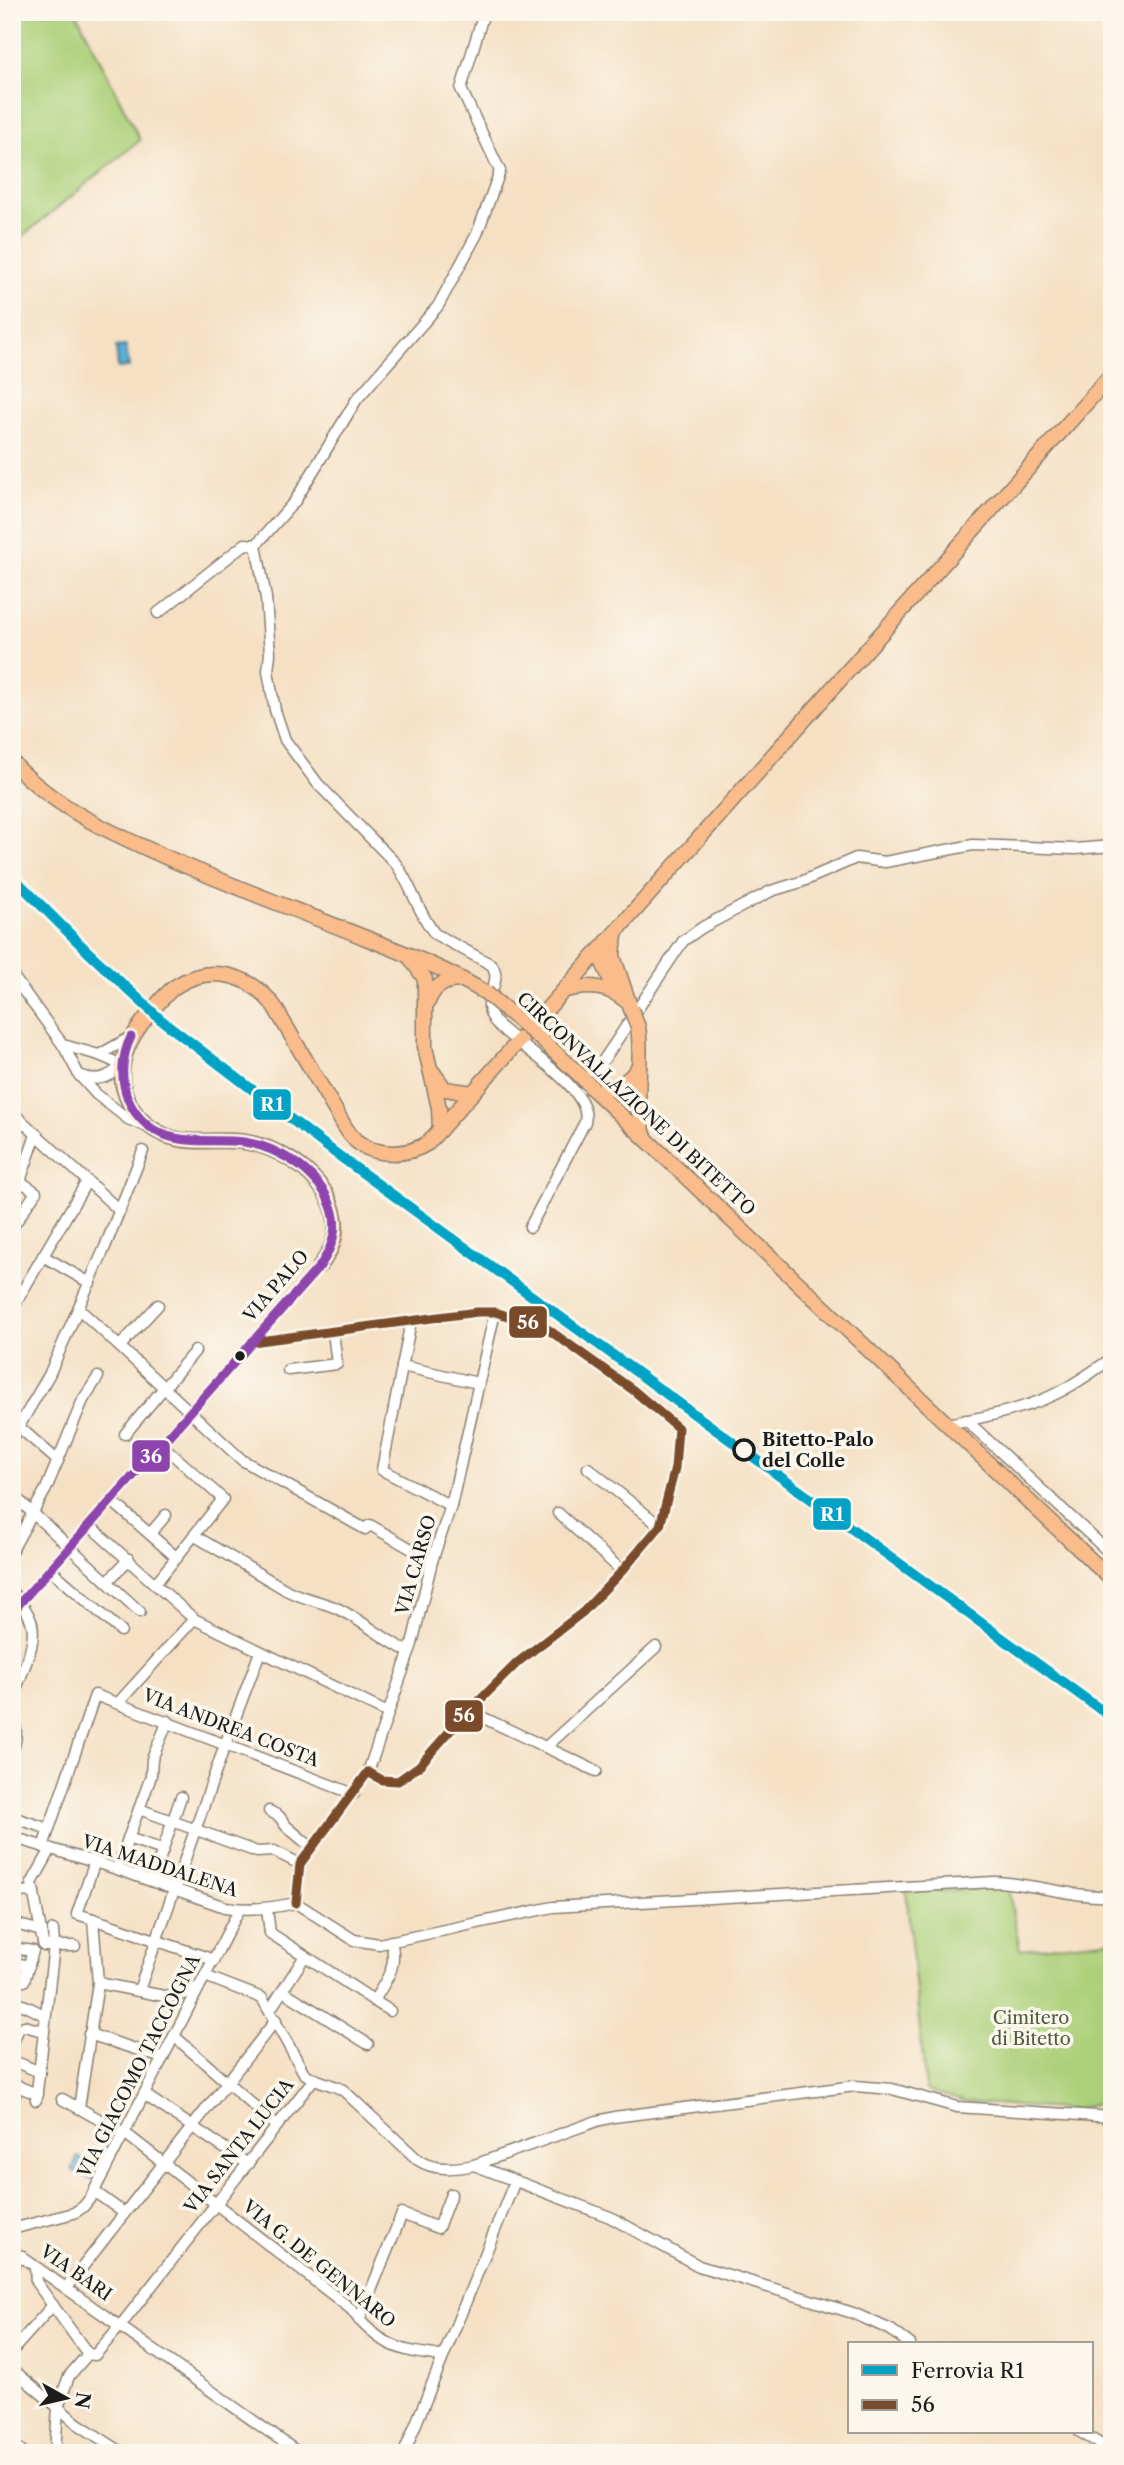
<svg xmlns="http://www.w3.org/2000/svg" width="1124" height="2465" font-family="'Libre Caslon Text',serif">
  <rect width="100%" height="100%" fill="#fbf7ec"/>
  <filter id="ink" filterUnits="userSpaceOnUse"><feTurbulence type="fractalNoise" baseFrequency=".0143" numOctaves="2"/><feDisplacementMap in="SourceGraphic" scale="14" xChannelSelector="R" yChannelSelector="G"/><feConvolveMatrix kernelMatrix="1 2 1 2 8 2 1 2 1" color-interpolation-filters="sRGB"/></filter>
  <filter id="wash" filterUnits="userSpaceOnUse"><feTurbulence type="fractalNoise" baseFrequency=".00686" numOctaves="4" result="noise"/><feDisplacementMap in="SourceGraphic" scale="28" xChannelSelector="R" yChannelSelector="G"/><feGaussianBlur stdDeviation="1.57" result="paint"/><feColorMatrix in="noise" values="0 0 0 0 0 0 0 0 0 0 0 0 0 0 0 0 0 1.4 0 .05"/><feComposite in="paint" operator="in"/></filter>
  <g filter="url(#wash)">
    <rect width="100%" height="100%" fill="#f5e0c4"/>
    <g fill="#acd079" stroke="#64764a" stroke-width="2">
      <path d="M12,12H76L140,140L12,245Z"/>
      <path d="M1008,1888L1020,1950L1112,1940V2099L1075,2110L965,2102L926,2090L906,1892Z"/>
    </g>
    <g fill="#5cadd7" stroke="#3c647a" stroke-width="2">
      <path d="M126,346L129,367L118,368L116,347Z"/>
      <path d="M77,2157L93,2164L89,2172L94,2175L91,2180L72,2170Z"/>
    </g>
  </g>
  <g filter="url(#ink)">
    <g fill="none" stroke-linecap="round" stroke-linejoin="round">
      <g stroke="#887e70" stroke-width="13">
        <g id="minor">
          <path d="M484,12L461,89L500,171L477,234L438,306L357,399L295,501L256,545L266,598L270,654L268,671L275,710L285,740L318,784L396,864C412,886 418,913 435,934L492,965C505,985 475,1001 498,1025C519,1047 593,1088 585,1122L530,1227"/>
          <path d="M158,613L245,544L256,545"/>
          <path d="M12,975L63,1045L79,1075L96,1094L128,1119L146,1126"/>
          <path d="M63,1045L99,1055L131,1037"/>
          <path d="M79,1075C96,1083 109,1078 122,1065L99,1055"/>
          <path d="M585,1088L683,941L703,927L771,891L801,882L856,858L885,862L973,845L1075,849L1112,846"/>
          <path d="M12,1112L120,1211"/>
          <path d="M12,1228L36,1192L20,1181L36,1135"/>
          <path d="M43,1256L90,1283"/>
          <path d="M12,1309L87,1181"/>
          <path d="M79,1309L242,1460L365,1529L370,1525L432,1561"/>
          <path d="M252,1342L477,1312H495L546,1328L633,1390L678,1428L675,1468L660,1526L622,1571L583,1612L518,1662L457,1723L419,1766L398,1781L382,1780L368,1772L300,1864L296,1903"/>
          <path d="M120,1346L158,1305"/>
          <path d="M402,1366L478,1383"/>
          <path d="M288,1370L337,1364L333,1332"/>
          <path d="M966,1420L1112,1555"/>
          <path d="M12,1421L58,1461"/>
          <path d="M946,1424C976,1419 1024,1409 1051,1396C1073,1386 1092,1372 1112,1358"/>
          <path d="M125,1434L195,1351"/>
          <path d="M12,1438L49,1375L105,1247L143,1151"/>
          <path d="M588,1468L660,1526"/>
          <path d="M12,1494L140,1612"/>
          <path d="M112,1501L177,1558"/>
          <path d="M451,1506L495,1312"/>
          <path d="M558,1513L622,1571"/>
          <path d="M90,1526L194,1619L388,1713"/>
          <path d="M150,1534L166,1515"/>
          <path d="M195,1536L288,1591C302,1598 319,1601 334,1607C361,1619 383,1639 409,1652"/>
          <path d="M12,1550L46,1489L83,1400L98,1377"/>
          <path d="M51,1570L121,1631"/>
          <path d="M107,1582L129,1559"/>
          <path d="M155,1584L223,1499L162,1445"/>
          <path d="M12,1592C20,1601 29,1612 32,1624C37,1647 19,1675 14,1697C11,1715 21,1734 12,1750"/>
          <path d="M12,1612L320,1266"/>
          <path d="M118,1703L194,1619"/>
          <path d="M469,1711L596,1771"/>
          <path d="M546,1747L656,1647"/>
          <path d="M368,1772L412,1644L432,1561L451,1506L382,1470L411,1321"/>
          <path d="M151,1775L152,1759L168,1721"/>
          <path d="M139,1809L257,1852L274,1851L300,1864"/>
          <path d="M269,1811L279,1816L286,1826L311,1847"/>
          <path d="M12,1817L49,1829L43,1847"/>
          <path d="M49,1829L95,1695L354,1794"/>
          <path d="M12,1837L117,1869L225,1907C249,1911 272,1908 296,1903L354,1940L379,1944L553,1907L994,1882C1034,1883 1072,1898 1112,1896"/>
          <path d="M128,1838L163,1850"/>
          <path d="M117,1869L150,1779"/>
          <path d="M152,1881L181,1797"/>
          <path d="M12,1891L34,1892"/>
          <path d="M267,1909L270,1933L390,2011"/>
          <path d="M93,1919L214,1960"/>
          <path d="M15,1924L42,1931"/>
          <path d="M53,1930L54,1946H75"/>
          <path d="M12,1948L33,1951L24,1981"/>
          <path d="M12,1962L29,1966"/>
          <path d="M205,1976L262,1998L304,2073C316,2082 330,2083 343,2090L418,2160C434,2171 455,2169 474,2165L597,2121L614,2117L855,2086L892,2089L957,2107L1112,2117"/>
          <path d="M98,1983L169,1997L184,1994L198,1987"/>
          <path d="M139,1990L225,1745L260,1652"/>
          <path d="M283,1991L368,2044"/>
          <path d="M374,2001C387,1978 398,1967 391,1941"/>
          <path d="M12,2002L26,2006L44,2015"/>
          <path d="M270,2010L305,1956"/>
          <path d="M24,2026L43,2031"/>
          <path d="M89,2034L163,2058"/>
          <path d="M174,2036L277,2126"/>
          <path d="M12,2045L18,2030"/>
          <path d="M18,2063L40,2072"/>
          <path d="M12,2084L37,2094"/>
          <path d="M145,2095L248,2164"/>
          <path d="M62,2099L126,2134L351,2309C367,2332 387,2347 415,2352C424,2354 433,2354 442,2357"/>
          <path d="M12,2100L19,2086"/>
          <path d="M36,2100L54,1946H44L43,1943L32,1883L51,1849"/>
          <path d="M79,2108L98,1983L93,1919L77,1914L94,1864"/>
          <path d="M474,2165L610,2217L699,2266L853,2313L891,2330L910,2344"/>
          <path d="M95,2192L124,2213"/>
          <path d="M12,2229L74,2213L83,2207L91,2197L239,1910"/>
          <path d="M12,2250L299,2453"/>
          <path d="M12,2267L22,2256"/>
          <path d="M35,2267L36,2282L88,2354"/>
          <path d="M66,2288L276,2020"/>
          <path d="M359,2320L402,2214L438,2228L451,2194"/>
          <path d="M12,2351L53,2305"/>
          <path d="M12,2369L78,2424L123,2453"/>
          <path d="M1080,2432L1112,2451"/>
          <path d="M12,2443L24,2453"/>
          <path d="M55,2453L58,2407L69,2376L88,2354L95,2355L121,2325L313,2080"/>
          <path d="M404,2453L515,2181"/>
        </g>
      </g>
      <g stroke="#887e70" stroke-width="17">
        <g id="major">
          <path d="M12,762C53,806 105,830 159,854C227,885 297,910 366,938C407,954 448,970 486,993"/>
          <path d="M615,934L613,956L631,1009"/>
          <path d="M598,952L615,989"/>
          <path d="M409,956L425,979V1047L439,1108L440,1130"/>
          <path d="M566,990C588,985 608,985 626,1001"/>
          <path d="M428,1002C434,985 445,980 463,980"/>
          <path d="M638,1027C644,1063 631,1102 645,1137"/>
          <path d="M542,1040L585,1080"/>
          <path d="M432,1071L445,1089L473,1093"/>
          <path d="M593,1089L1112,1580"/>
          <path d="M593,1089C616,1089 627,1085 639,1066"/>
          <path d="M320,1266C325,1259 330,1251 333,1243C349,1192 288,1148 245,1142C221,1138 194,1145 170,1137C154,1132 138,1120 130,1104C111,1070 128,1039 150,1013C158,1003 166,993 176,986C211,963 251,975 274,1006L345,1127C348,1132 352,1137 356,1141C376,1157 408,1156 428,1143L1112,374"/>
        </g>
      </g>
      <use href="#minor" stroke="#fff" stroke-width="10"/>
      <use href="#major" stroke="#f9bc8a" stroke-width="14"/>
      <g stroke="#887e70" stroke-width="17" stroke-linecap="butt">
        <g id="major-bridge">
          <path d="M486,993L542,1040"/>
          <path d="M631,1009L638,1027"/>
          <path d="M585,1080L593,1089"/>
        </g>
      </g>
      <use href="#major-bridge" stroke="#f9bc8a" stroke-width="14"/>
      <g stroke="#fbf7ec" stroke-width="14">
        <path id="bus-1" d="M252,1342L477,1312H495L546,1328L633,1390L678,1428L675,1468L660,1526L622,1571L583,1612L518,1662L457,1723L419,1766L398,1781L382,1780L368,1772L300,1864L296,1903"/>
      </g>
      <g stroke="#fbf7ec" stroke-width="14">
        <path id="bus-2" d="M12,1612L320,1266C334,1245 340,1225 329,1201C315,1170 277,1147 244,1142C221,1139 197,1143 175,1138C128,1128 111,1077 131,1037"/>
      </g>
      <use href="#bus-1" stroke="#7a4b2a" stroke-width="9"/>
      <use href="#bus-2" stroke="#8e44ad" stroke-width="9"/>
      <g stroke="#fbf7ec" stroke-width="16">
        <path id="rail-1" d="M12,876L88,952L160,1019L338,1155L1112,1718"/>
      </g>
      <use href="#rail-1" stroke="#01a2c5" stroke-width="10"/>
    </g>
  </g>
  <circle fill="#1c1c1c" stroke="#fbf7ec" stroke-width="2.5" cx="240" cy="1356" r="6"/>
  <circle fill="#fbf7ec" stroke="#1c1c1c" stroke-width="3.5" cx="744" cy="1450" r="10"/>
  <g text-anchor="middle" stroke-width="7" stroke-linejoin="round" paint-order="stroke">
    <g font-size="18" fill="#1c1c1c" stroke="#fbf7ec">
      <text transform="translate(636 1104) rotate(43)" y="6">CIRCONVALLAZIONE DI BITETTO</text>
      <text transform="translate(276 1286) rotate(-49)" y="6">VIA PALO</text>
      <text transform="translate(416 1565) rotate(-74)" y="6">VIA CARSO</text>
      <text transform="translate(231 1728) rotate(21)" y="6">VIA ANDREA COSTA</text>
      <text transform="translate(160 1866) rotate(18)" y="6">VIA MADDALENA</text>
      <text transform="translate(139 2066) rotate(-63)" y="6">VIA GIACOMO TACCOGNA</text>
      <text transform="translate(239 2146) rotate(-52)" y="6">VIA SANTA LUCIA</text>
      <text transform="translate(319 2264) rotate(39)" y="6">VIA G. DE GENNARO</text>
      <text transform="translate(76 2273) rotate(35)" y="6">VIA BARI</text>
    </g>
    <g font-size="18" font-weight="bold" fill="#1c1c1c" stroke="#fbf7ec" text-anchor="start">
      <text x="762" y="1446">Bitetto-Palo<tspan x="762" dy="21">del Colle</tspan></text>
    </g>
    <g font-size="18" fill="#4e5b3d" stroke="#fbf7ec">
      <text x="1031" y="2024">Cimitero<tspan x="1031" dy="21">di Bitetto</tspan></text>
    </g>
  </g>
  <g stroke="#fbf7ec" stroke-width="2.5">
    <rect x="252" y="1088" width="40" height="33" rx="7" fill="#01a2c5"/>
    <rect x="508" y="1305" width="40" height="34" rx="7" fill="#7a4b2a"/>
    <rect x="131" y="1439" width="40" height="34" rx="7" fill="#8e44ad"/>
    <rect x="812" y="1497" width="40" height="34" rx="7" fill="#01a2c5"/>
    <rect x="444" y="1699" width="40" height="34" rx="7" fill="#7a4b2a"/>
  </g>
  <g font-size="19" text-anchor="middle" font-weight="bold" fill="#fff">
    <text x="272" y="1111">R1</text>
    <text x="528" y="1329">56</text>
    <text x="151" y="1463">36</text>
    <text x="832" y="1521">R1</text>
    <text x="464" y="1722">56</text>
  </g>
  <rect width="1124" height="2465" fill="none" stroke="#fbf7ec" stroke-width="42"/>
  <rect x="848" y="2342" width="245" height="91" fill="#fbf7ec" stroke="#a29f99" stroke-width="2"/>
  <rect x="862" y="2365" width="35" height="10" fill="#01a2c5" stroke="#a29f99" stroke-width="2"/>
  <text x="911" y="2378" font-size="21" fill="#1c1c1c">Ferrovia R1</text>
  <rect x="862" y="2400" width="35" height="10" fill="#7a4b2a" stroke="#a29f99" stroke-width="2"/>
  <text x="911" y="2412" font-size="21" fill="#1c1c1c">56</text>
  <g transform="translate(66 2398) rotate(98)" stroke="#fbf7ec" stroke-width="5" paint-order="stroke">
  <path d="M0-5L12 26L0 18L-12 26Z" fill="#1c1c1c"/>
  <text y="-10" font-size="19" font-weight="bold" text-anchor="middle" fill="#1c1c1c">N</text>
  </g>
</svg>
